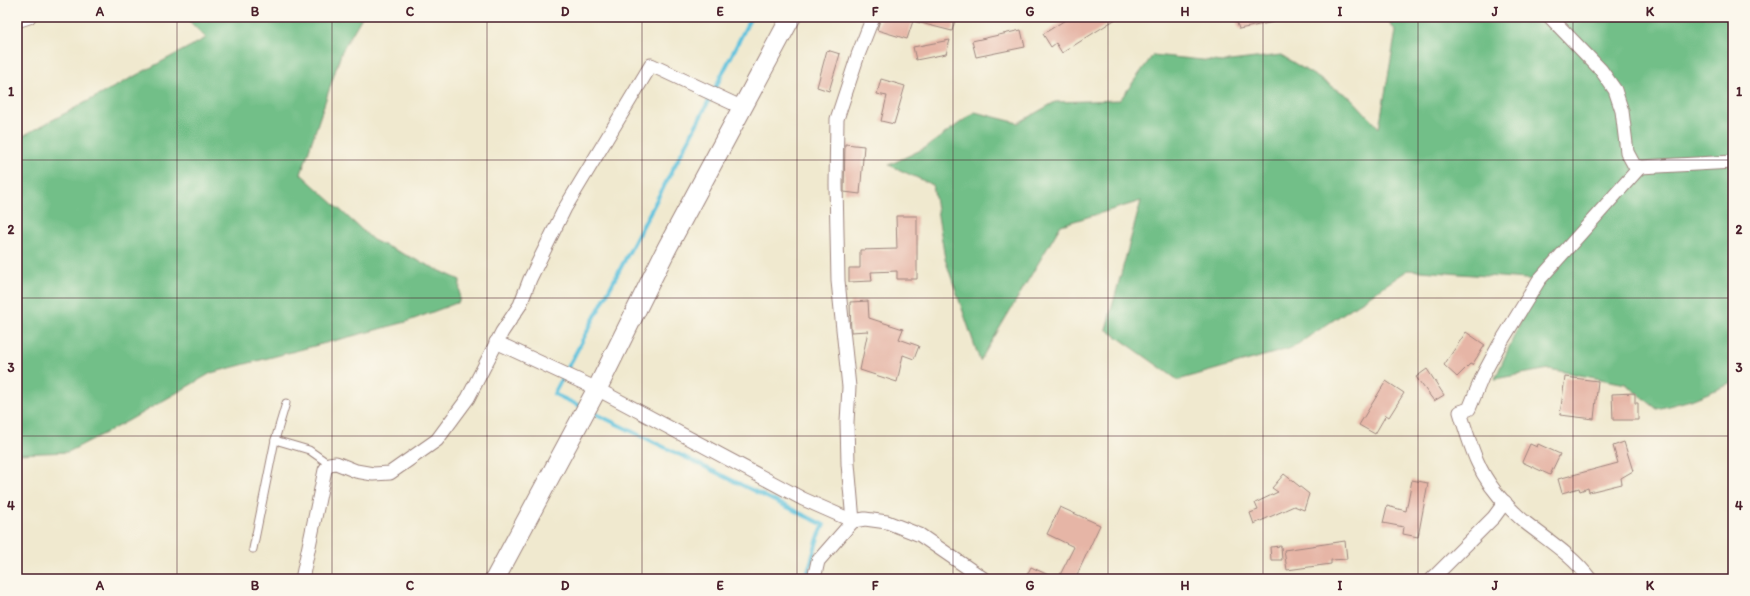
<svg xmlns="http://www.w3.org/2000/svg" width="1750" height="596" font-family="Itim,sans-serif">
  <rect width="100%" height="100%" fill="#fbf7ec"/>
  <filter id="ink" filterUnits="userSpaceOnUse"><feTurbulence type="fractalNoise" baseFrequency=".025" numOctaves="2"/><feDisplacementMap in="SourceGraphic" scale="8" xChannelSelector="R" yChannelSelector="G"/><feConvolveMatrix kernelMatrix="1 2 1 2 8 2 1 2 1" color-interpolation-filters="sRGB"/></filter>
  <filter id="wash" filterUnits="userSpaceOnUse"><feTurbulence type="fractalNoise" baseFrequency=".012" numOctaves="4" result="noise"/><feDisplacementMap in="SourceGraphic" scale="16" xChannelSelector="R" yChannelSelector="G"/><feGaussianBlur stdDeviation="0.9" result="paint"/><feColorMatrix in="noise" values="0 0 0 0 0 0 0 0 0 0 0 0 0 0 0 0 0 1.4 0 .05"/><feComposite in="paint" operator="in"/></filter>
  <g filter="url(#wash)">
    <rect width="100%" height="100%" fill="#f0e9cf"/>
    <g fill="#72bf88" stroke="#5e6f5a">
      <path d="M185,17H362L342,51L301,174L373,240L460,280L459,302L406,322L211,373L128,421L68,452L17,454V139L206,38Z"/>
      <path d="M1385,17H1733V383L1691,400L1657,409L1626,384L1549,369L1495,379L1539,280L1408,270L1292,348L1178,380L1106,329L1141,201L1061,225L980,361L945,259L933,185L889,165L925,148L975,112L1018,123L1055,102L1120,100L1153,55L1222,62L1281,55L1351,98L1379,128L1396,31Z"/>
    </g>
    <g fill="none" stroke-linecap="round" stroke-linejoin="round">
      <g stroke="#5fc2dd" stroke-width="4">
        <path d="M582,407L554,394L701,116L751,17"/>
        <path d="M590,411L824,525L818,538L806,579"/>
      </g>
    </g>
    <g id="blocks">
      <g fill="#e6b5a6">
        <path d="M881,17H956L952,31L913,21L907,39L877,30Z"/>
        <path d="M1070,17H1119L1062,53L1056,43L1051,47L1043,34Z"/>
        <path d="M1235,17H1274V22L1239,29Z"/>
        <path d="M1021,30L1025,47L976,57L972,41Z"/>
        <path d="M950,40L946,54L916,60L913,47Z"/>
        <path d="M827,50L840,54L829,91L817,87Z"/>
        <path d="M881,79L905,86L894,124L881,121L887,96L877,94Z"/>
        <path d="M845,144L864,146L860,194L844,192Z"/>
        <path d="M896,216H917V279H897V271L871,272L872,281L849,282V268H860V250L897,249Z"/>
        <path d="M868,301L869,318L903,329L899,339L919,346L914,359L903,355L897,382L860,370L868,331L851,332L850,302Z"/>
        <path d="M1466,332L1485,345L1472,365L1470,364L1457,377L1444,365Z"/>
        <path d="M1427,369L1444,395L1434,401L1416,377Z"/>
        <path d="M1565,377L1598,381L1594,419L1560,415Z"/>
        <path d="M1386,381L1404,393L1389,417L1386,415L1375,434L1359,425Z"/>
        <path d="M1635,393V403H1638V420H1613L1612,394Z"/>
        <path d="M1624,442L1633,471L1621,478L1622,484L1589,492L1588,488L1580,491L1579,488L1562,493L1558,479L1618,463L1613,446Z"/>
        <path d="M1530,444L1537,447L1538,444L1560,454L1550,475L1522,462Z"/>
        <path d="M1284,474L1309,494L1304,510L1294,506L1254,524L1250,513L1258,510L1255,503L1278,492L1272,488Z"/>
        <path d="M1412,480L1428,483L1418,537L1403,534L1404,527L1383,523L1387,506L1406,511Z"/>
        <path d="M1060,507L1100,525L1075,579H1058L1074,547L1047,534Z"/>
        <path d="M1345,541L1347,559L1331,560V564L1287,570L1284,550Z"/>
        <path d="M1281,546L1282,560H1271L1270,547Z"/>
        <path d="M1031,567L1057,579H1025Z"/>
      </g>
    </g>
  </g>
  <g filter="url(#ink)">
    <use href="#blocks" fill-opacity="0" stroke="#9d847d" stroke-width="1"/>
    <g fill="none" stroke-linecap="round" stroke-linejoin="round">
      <g stroke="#9d847d" stroke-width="9">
        <g id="lane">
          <path d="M275,440L286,403"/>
          <path d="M253,549L275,440L309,450L329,464"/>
        </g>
      </g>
      <g stroke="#9d847d" stroke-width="15">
        <g id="street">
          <path d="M1550,17L1601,70L1615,90L1622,111L1627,152L1634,165L1640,167L1733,162"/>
          <path d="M17,21L29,17"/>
          <path d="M496,342L597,389L803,499L853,521L865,519L887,522L920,535L984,579"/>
          <path d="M302,579L325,470L329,464L336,463L356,471L373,474L390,473L437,440L468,398L502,332L520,305L530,279L565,208L651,65L743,108"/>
          <path d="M814,579L818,561L853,521L848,464L847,422L849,387L838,281L836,184L837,119L858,55L873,17"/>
          <path d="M1432,579L1494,517L1505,502"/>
          <path d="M1590,579C1573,556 1549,541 1526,523C1507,507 1487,485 1477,461C1470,445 1465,428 1460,412L1469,409L1483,375L1498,347L1539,280L1640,167"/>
        </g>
      </g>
      <g stroke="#9d847d" stroke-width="21">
        <path id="secondary" d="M495,579L597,389L667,248L791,17"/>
      </g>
      <use href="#lane" stroke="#fff" stroke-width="7"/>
      <use href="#street" stroke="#fff" stroke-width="13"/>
      <use href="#secondary" stroke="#fff" stroke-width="19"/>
    </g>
  </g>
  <path fill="none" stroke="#4a1f2b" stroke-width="1" stroke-opacity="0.55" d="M177,17V579M332,17V579M487,17V579M642,17V579M797,17V579M953,17V579M1108,17V579M1263,17V579M1418,17V579M1573,17V579M17,160H1733M17,298H1733M17,436H1733"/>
  <rect width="1750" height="596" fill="none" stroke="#fbf7ec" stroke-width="44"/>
  <rect x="22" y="22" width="1706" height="552" fill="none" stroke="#4a1f2b" stroke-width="1.5"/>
  <g font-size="13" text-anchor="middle" font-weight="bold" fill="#4a1f2b">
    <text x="100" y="16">A</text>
    <text x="255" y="16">B</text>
    <text x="410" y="16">C</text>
    <text x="565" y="16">D</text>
    <text x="720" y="16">E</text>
    <text x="875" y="16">F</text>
    <text x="1030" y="16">G</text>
    <text x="1185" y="16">H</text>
    <text x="1340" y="16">I</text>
    <text x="1495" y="16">J</text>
    <text x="1650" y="16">K</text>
    <text x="11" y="96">1</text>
    <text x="1739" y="96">1</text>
    <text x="11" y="234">2</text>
    <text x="1739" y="234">2</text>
    <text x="11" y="372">3</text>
    <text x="1739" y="372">3</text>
    <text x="11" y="510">4</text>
    <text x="1739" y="510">4</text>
    <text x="100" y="590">A</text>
    <text x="255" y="590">B</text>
    <text x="410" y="590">C</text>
    <text x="565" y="590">D</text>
    <text x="720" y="590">E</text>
    <text x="875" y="590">F</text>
    <text x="1030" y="590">G</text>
    <text x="1185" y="590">H</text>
    <text x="1340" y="590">I</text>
    <text x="1495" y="590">J</text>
    <text x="1650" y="590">K</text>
  </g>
</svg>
